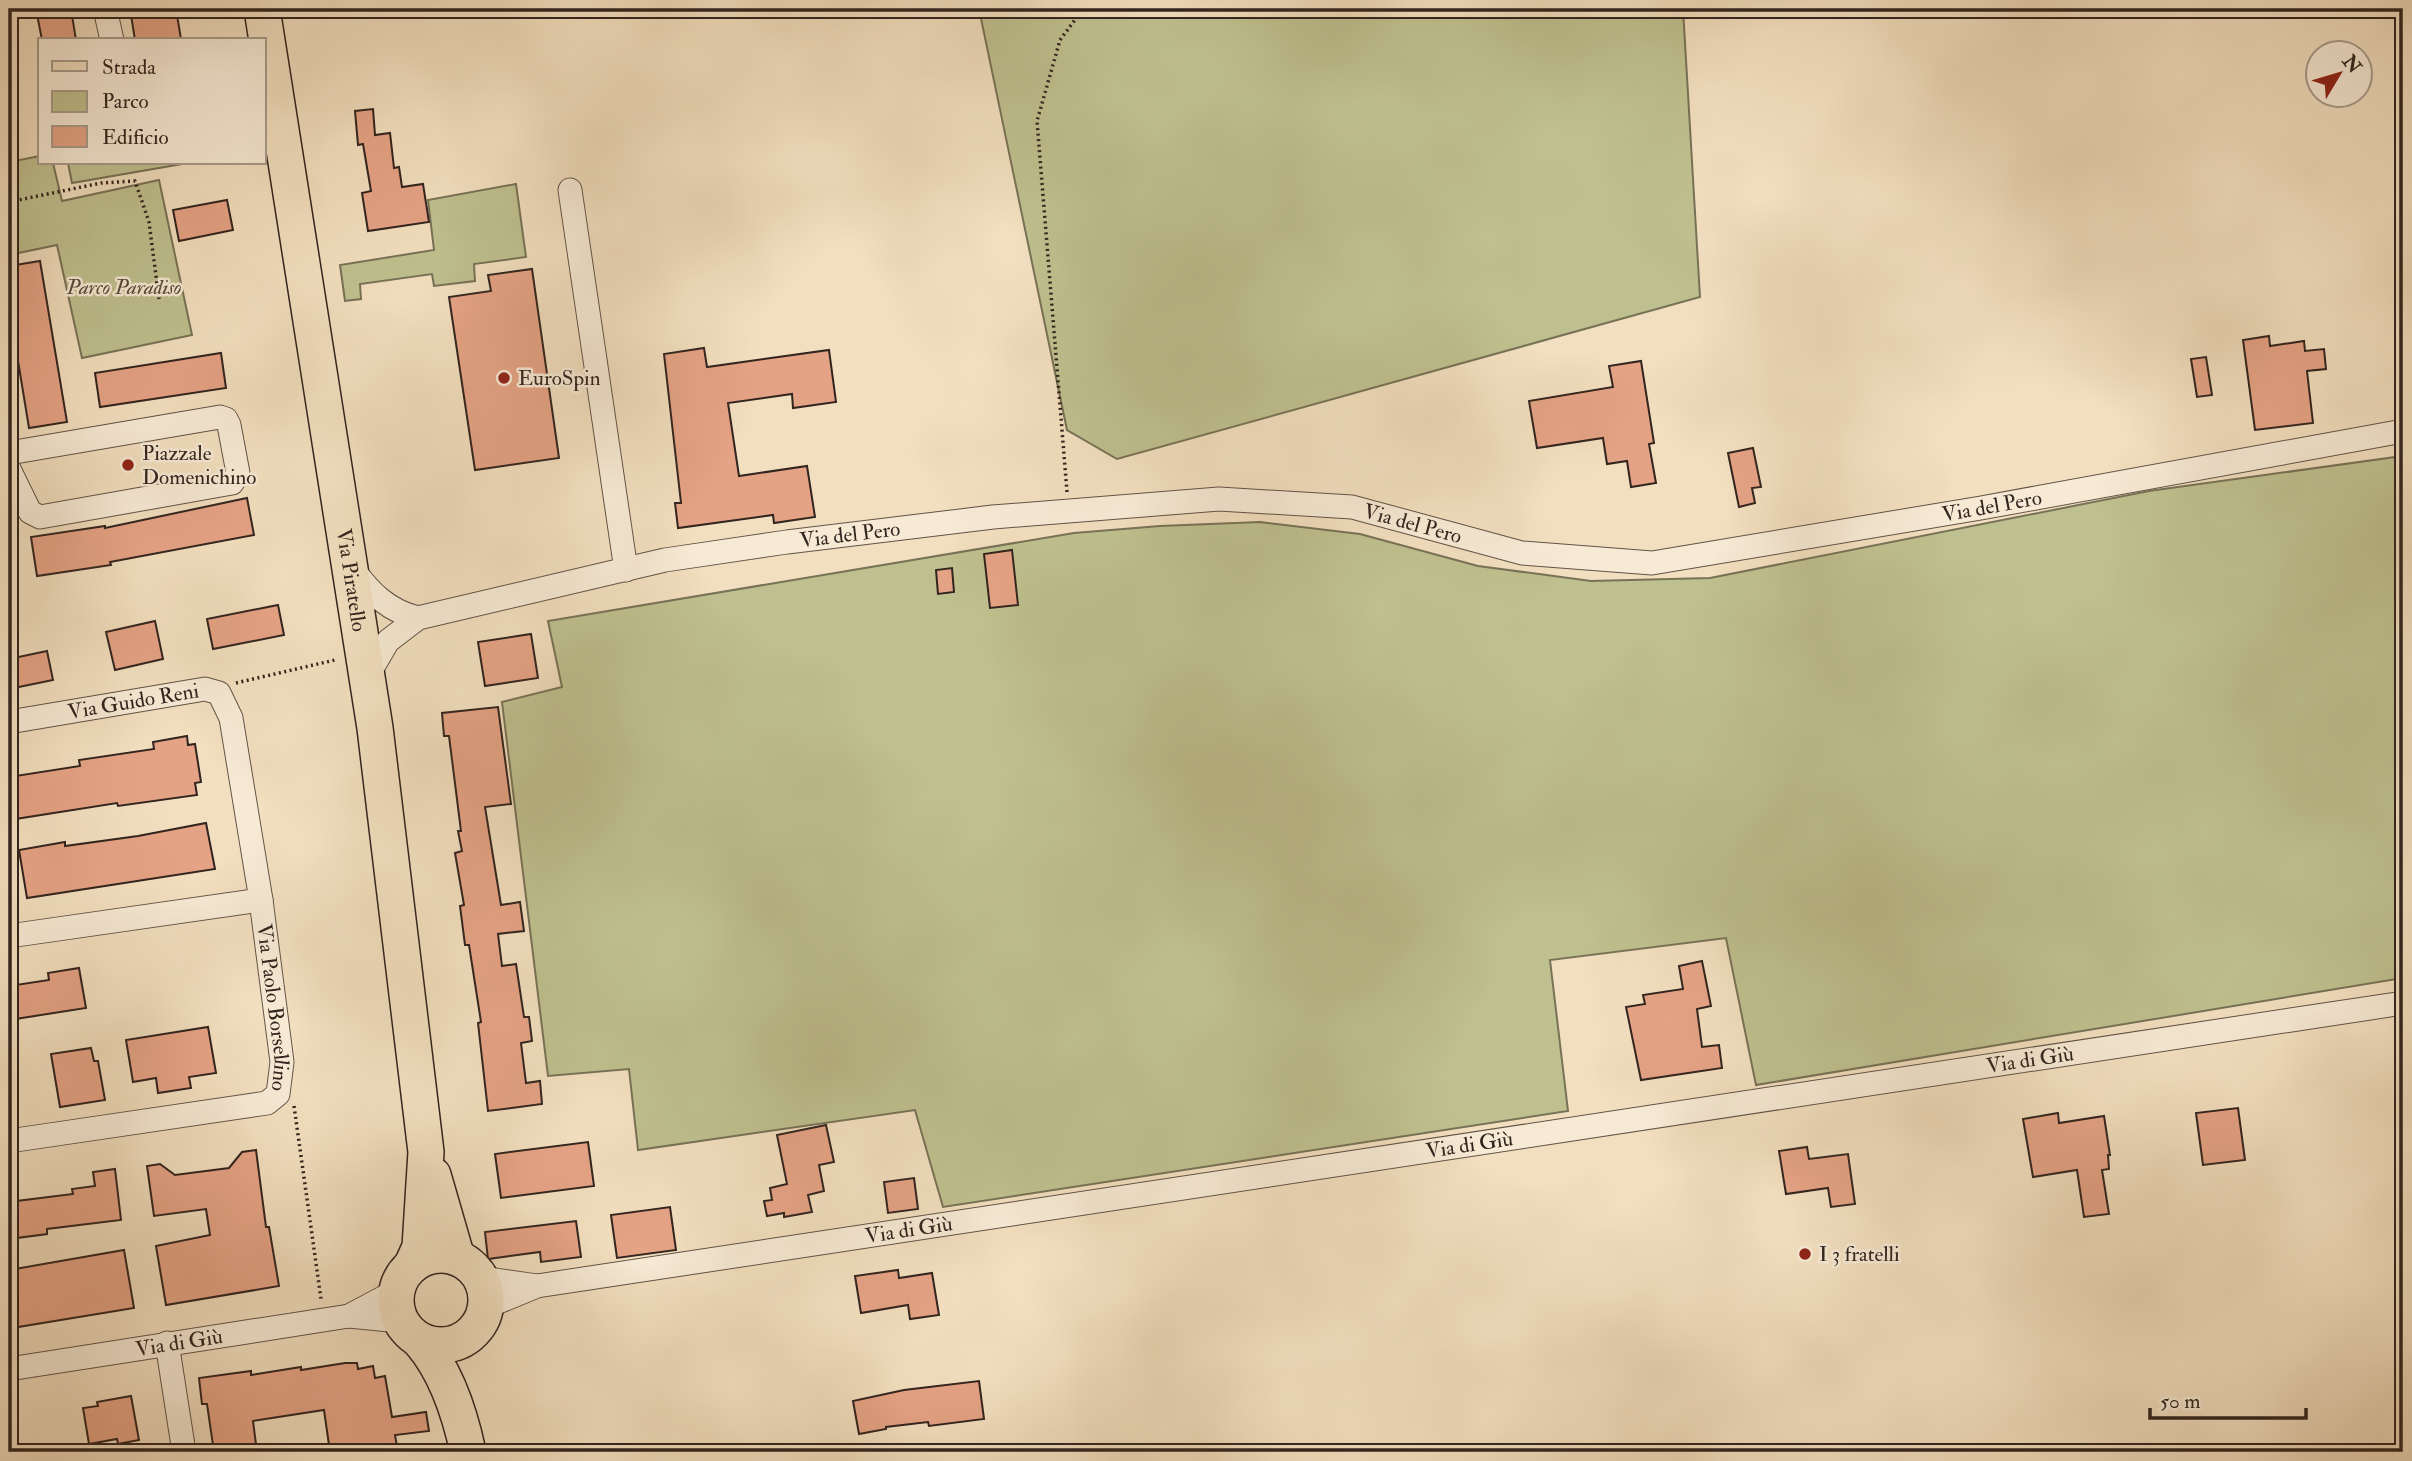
<svg xmlns="http://www.w3.org/2000/svg" width="2412" height="1461" font-family="'IM FELL Double Pica',serif">
  <rect width="100%" height="100%" fill="#f2dfbf"/>
  <filter id="stains"><feTurbulence type="fractalNoise" baseFrequency=".00286" numOctaves="4"/><feColorMatrix values="0 0 0 0 .2 0 0 0 0 .09 0 0 0 0 .02 0 0 0 .5 -.17"/></filter>
  <radialGradient id="worn" r=".72"><stop offset=".6" stop-color="#630" stop-opacity="0"/><stop offset="1" stop-color="#630" stop-opacity=".3"/></radialGradient>
  <g fill="#bfc08f" stroke="#787257" stroke-width="2">
    <path d="M979,9H1683L1700,297L1117,459L1067,430Z"/>
    <path d="M40,156V163H53L62,201L159,180L192,335L82,358L57,245L9,255V162Z"/>
    <path d="M68,163H188L72,183Z"/>
    <path d="M516,184L526,257L474,264L475,281L434,286L432,274L360,284L361,299L345,301L340,265L434,250L428,200Z"/>
    <path d="M2403,456V978L1756,1085L1726,938L1550,960L1568,1111L943,1207L915,1110L638,1150L629,1069L548,1076L502,702L562,687L548,621L1074,533L1160,526L1260,522L1360,534L1478,566L1591,581L1710,578L2149,491Z"/>
  </g>
  <g fill="#e5a385" stroke="#32241f" stroke-width="2">
    <path d="M36,9H71L76,40H42Z"/>
    <path d="M130,9H176L181,39L135,40Z"/>
    <path d="M373,109L375,135L390,133L394,168L399,167L402,187L423,184L429,222L368,231L362,193L371,191L363,144L358,145L355,111Z"/>
    <path d="M227,200L233,230L179,241L173,210Z"/>
    <path d="M40,261L67,422L29,428L9,306V266Z"/>
    <path d="M532,269L559,458L475,470L449,297L491,291L488,275Z"/>
    <path d="M2269,336L2270,346L2304,341L2305,351L2324,349L2326,369L2307,371L2313,423L2255,430L2243,340Z"/>
    <path d="M704,348L707,367L829,350L836,402L793,408L792,394L728,403L739,476L807,466L815,517L774,523L773,515L678,528L675,503H681L664,354Z"/>
    <path d="M221,353L226,388L100,407L95,373Z"/>
    <path d="M2206,357L2212,395L2197,397L2191,359Z"/>
    <path d="M1641,361L1654,443L1649,444L1656,483L1631,487L1627,461L1607,464L1603,438L1537,448L1529,401L1613,387L1609,366Z"/>
    <path d="M1753,448L1761,487L1752,488L1755,503L1739,507L1728,453Z"/>
    <path d="M247,498L254,535L110,562L111,565L37,576L31,537L105,526V528Z"/>
    <path d="M1012,550L1018,605L990,608L984,554Z"/>
    <path d="M952,568L954,592L938,594L936,570Z"/>
    <path d="M278,605L284,635L213,649L207,619Z"/>
    <path d="M155,621L163,659L115,670L106,632Z"/>
    <path d="M531,634L538,678L485,686L478,642Z"/>
    <path d="M47,651L53,680L9,689V659Z"/>
    <path d="M498,707L511,804L485,807L501,905L520,902L524,931L498,934L502,966L516,964L524,1017H529L532,1041L521,1043L526,1083L540,1081L542,1104L488,1111L478,1023L481,1022L469,945H465L460,906L464,905L455,853L462,851L458,831H461L449,736H444L442,713Z"/>
    <path d="M187,736L188,745L195,744L201,782L195,783L197,795L118,806L117,803L9,820V777L80,766L79,760L154,749L153,742Z"/>
    <path d="M206,823L215,869L27,898L19,850L65,842V846L138,836Z"/>
    <path d="M1702,961L1711,1006L1697,1009L1702,1047L1719,1045L1722,1068L1641,1080L1626,1007L1645,1004L1643,995L1683,989L1679,966Z"/>
    <path d="M79,968L86,1008L9,1020V986L49,980L48,973Z"/>
    <path d="M208,1027L216,1073L189,1077L191,1088L158,1093L156,1078L133,1082L126,1040Z"/>
    <path d="M91,1048L94,1061H98L105,1100L60,1107L51,1054Z"/>
    <path d="M2238,1108L2245,1160L2203,1165L2196,1113Z"/>
    <path d="M2058,1113L2059,1123L2104,1116L2110,1155H2108L2109,1169L2102,1170L2109,1214L2084,1217L2077,1170L2033,1177L2023,1119Z"/>
    <path d="M826,1125L834,1162L819,1165L824,1191L808,1195L812,1212L784,1217V1213L767,1216L764,1201L772,1200L770,1188L787,1184L777,1135Z"/>
    <path d="M588,1142L594,1186L501,1198L495,1154Z"/>
    <path d="M1807,1147L1809,1159L1848,1154L1855,1204L1831,1207L1828,1188L1786,1194L1779,1151Z"/>
    <path d="M256,1150L266,1227H269L279,1286L166,1305L156,1246L210,1235L206,1209L154,1216L147,1166L160,1164L175,1175L229,1168L242,1152Z"/>
    <path d="M115,1169L121,1220L47,1229V1234L9,1239V1202L73,1194L72,1189L95,1186L93,1172Z"/>
    <path d="M914,1178L918,1209L888,1213L884,1182Z"/>
    <path d="M670,1207L676,1250L617,1258L611,1215Z"/>
    <path d="M576,1221L581,1257L541,1262L540,1252L488,1259L485,1232Z"/>
    <path d="M124,1250L134,1308L18,1327L9,1270Z"/>
    <path d="M898,1270L899,1278L932,1273L939,1315L910,1319L908,1305L861,1313L855,1276Z"/>
    <path d="M345,1363H357L358,1369L373,1366L375,1378L385,1376L392,1417L426,1412L429,1431L395,1435L398,1452H330L324,1410L253,1421L257,1452H214L207,1404H202L199,1378L251,1371V1375L301,1367V1370Z"/>
    <path d="M979,1381L984,1419L929,1426L928,1422L886,1427V1429L859,1434L853,1401L904,1390Z"/>
    <path d="M131,1396L139,1440L118,1444L117,1439L89,1444L83,1408L98,1406L97,1402Z"/>
  </g>
  <g fill="none" stroke-linecap="round" stroke-linejoin="round">
    <g stroke="#625347" stroke-width="25">
      <g id="street">
        <path d="M105,9L112,40"/>
        <path d="M570,190L626,570"/>
        <path d="M9,453L220,417L226,419L229,425L238,473L232,483L40,517L30,512L9,469"/>
        <path d="M353,569C370,593 389,611 418,618"/>
        <path id="s1" d="M367,677L388,641L418,618L665,560L787,542L993,517L1219,499L1352,507L1522,553L1652,563L1981,508L2403,431"/>
        <path id="s2" d="M9,722L205,689L219,693L231,718L261,900L282,1062L278,1094L267,1103L9,1141"/>
        <path d="M9,936L261,900"/>
        <path d="M481,1278L537,1286L486,1307"/>
        <path id="s3" d="M537,1286L2403,1003"/>
        <path d="M396,1291L349,1316L400,1321"/>
        <path d="M167,1343L184,1452"/>
        <path id="s4" d="M9,1369L349,1316"/>
      </g>
    </g>
    <g stroke="#32241f" stroke-width="38">
      <g id="primary">
        <path id="s5" d="M262,9L375,728L426,1152L420,1247L412,1265"/>
        <path d="M433,1175L457,1258"/>
        <circle cx="441" cy="1300" r="45"/>
        <path d="M420,1341C446,1371 460,1414 468,1452"/>
      </g>
    </g>
    <g stroke="#32241f" stroke-width="3.5" stroke-dasharray="2 3.5" stroke-linecap="butt">
      <path d="M9,202L101,183L135,181L149,222L159,299"/>
      <path d="M1067,492L1037,121L1060,40L1083,9"/>
      <path d="M236,683L335,660L336,662"/>
      <path d="M294,1106L321,1299"/>
    </g>
    <use href="#street" stroke="#f7ead5" stroke-width="23"/>
    <use href="#primary" stroke="#f2dfbf" stroke-width="35"/>
  </g>
  <g fill="#8f2418" stroke="#f7ead5" stroke-width="2.5">
    <circle cx="504" cy="378" r="7"/>
    <circle cx="128" cy="465" r="7"/>
    <circle cx="1805" cy="1254" r="7"/>
  </g>
  <g text-anchor="middle" stroke-width="5" stroke-linejoin="round" paint-order="stroke">
    <g font-size="21" font-style="italic" fill="#554b3b" stroke="#f7ead5">
      <text x="124" y="294">Parco Paradiso</text>
    </g>
    <g font-size="21" fill="#32241f" stroke="#f7ead5" text-anchor="start">
      <text x="518" y="385">EuroSpin</text>
      <text x="142" y="460">Piazzale<tspan x="142" dy="24">Domenichino</tspan></text>
      <text x="1819" y="1261">I 3 fratelli</text>
    </g>
    <g font-size="21" fill="#32241f" stroke="#f7ead5">
      <text dy="7" stroke="none"><textPath href="#s1" startOffset="1675">Via del Pero</textPath></text>
      <text dy="7" stroke="none"><textPath href="#s1" startOffset="1087">Via del Pero</textPath></text>
      <text dy="7" stroke="none"><textPath href="#s1" startOffset="520">Via del Pero</textPath></text>
      <text dy="7" stroke="none"><textPath href="#s5" startOffset="578">Via Piratello</textPath></text>
      <text dy="7" stroke="none"><textPath href="#s2" startOffset="126">Via Guido Reni</textPath></text>
      <text dy="7" stroke="none"><textPath href="#s2" startOffset="534">Via Paolo Borsellino</textPath></text>
      <text dy="7" stroke="none"><textPath href="#s3" startOffset="1510">Via di Giù</textPath></text>
      <text dy="7" stroke="none"><textPath href="#s3" startOffset="943">Via di Giù</textPath></text>
      <text dy="7" stroke="none"><textPath href="#s3" startOffset="376">Via di Giù</textPath></text>
      <text dy="7" stroke="none"><textPath href="#s4" startOffset="172">Via di Giù</textPath></text>
    </g>
  </g>
  <rect width="2412" height="1461" fill="none" stroke="#f2dfbf" stroke-width="35"/>
  <rect x="10" y="10" width="2391" height="1440" fill="none" stroke="#32241f" stroke-width="3.5"/>
  <rect x="18" y="18" width="2377" height="1426" fill="none" stroke="#32241f" stroke-width="2"/>
  <rect x="38" y="38" width="228" height="126" fill="#f7ead5" stroke="#a89b8c" stroke-width="2"/>
  <rect x="52" y="61" width="35" height="10" fill="#f2dfbf" stroke="#a89b8c" stroke-width="2"/>
  <text x="102" y="74" font-size="21" fill="#32241f">Strada</text>
  <rect x="52" y="91" width="35" height="21" fill="#bfc08f" stroke="#a89b8c" stroke-width="2"/>
  <text x="102" y="108" font-size="21" fill="#32241f">Parco</text>
  <rect x="52" y="126" width="35" height="21" fill="#e5a385" stroke="#a89b8c" stroke-width="2"/>
  <text x="102" y="144" font-size="21" fill="#32241f">Edificio</text>
  <g transform="translate(2339 74) rotate(52)"><circle r="33" fill="#f7ead5" stroke="#a89b8c" stroke-width="2"/>
  <path d="M0-5L12 26L0 18L-12 26Z" fill="#8f2418"/>
  <text y="-10" font-size="19" font-weight="bold" text-anchor="middle" fill="#32241f">N</text>
  </g>
  <path d="M2150 1408v10h156v-10" fill="none" stroke="#32241f" stroke-width="3.5"/>
  <text x="2160" y="1408" font-size="21" fill="#32241f" stroke="#f7ead5" stroke-width="5" paint-order="stroke">50 m</text>
  <rect width="100%" height="100%" filter="url(#stains)"/>
  <rect width="100%" height="100%" fill="url(#worn)"/>
</svg>
